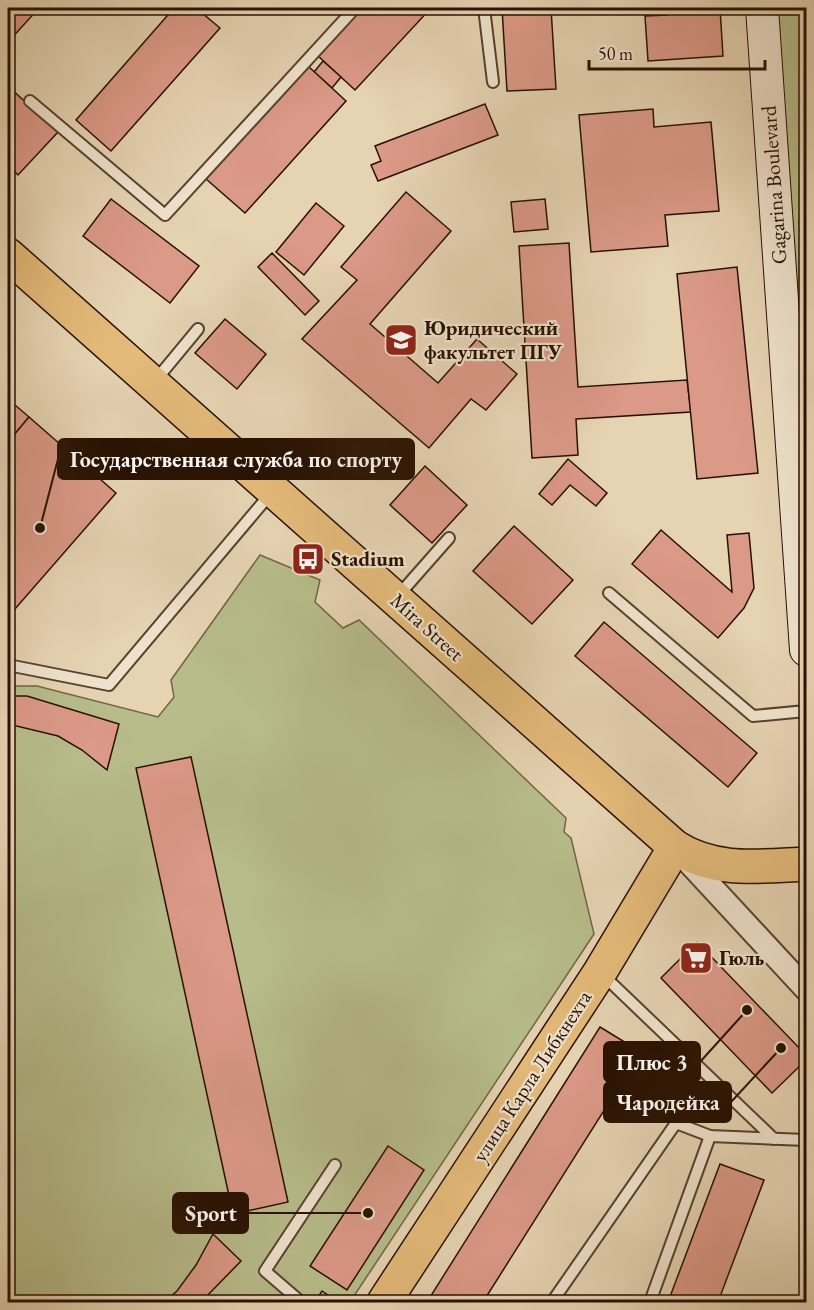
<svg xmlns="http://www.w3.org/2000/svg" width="814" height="1310" font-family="'EB Garamond',serif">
  <rect width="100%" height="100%" fill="#e6d3b2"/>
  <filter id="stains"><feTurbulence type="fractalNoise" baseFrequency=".00333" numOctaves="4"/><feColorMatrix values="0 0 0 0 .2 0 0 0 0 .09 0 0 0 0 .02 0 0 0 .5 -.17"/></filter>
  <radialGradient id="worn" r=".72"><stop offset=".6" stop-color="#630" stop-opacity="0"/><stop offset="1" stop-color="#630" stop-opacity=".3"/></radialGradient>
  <g fill="#b7bc8a" stroke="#6f6646" stroke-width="1.5">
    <path d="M770,8H806V341L793,342Z"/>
    <path d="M260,555L320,580L315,602L343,628L359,620L566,818L564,832L571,838L594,934L350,1302H8V686H37L158,717L174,697L171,680Z"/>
  </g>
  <g fill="#db9987" stroke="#271101" stroke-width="1.5">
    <path d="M8,8H39L8,42Z"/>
    <path d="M174,8H196L220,28L111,151L76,120Z"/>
    <path d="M362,8H431L355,90L317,55Z"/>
    <path d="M502,8H551L556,89L507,91Z"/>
    <path d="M666,8H720L723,56L648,61L645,16L667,15Z"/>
    <path d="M323,61L341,77L332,88L314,72Z"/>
    <path d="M308,66L346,101L245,213L206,179Z"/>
    <path d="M8,86L58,132L18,175L8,165Z"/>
    <path d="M485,104L498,135L378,181L371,165L381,161L375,146Z"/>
    <path d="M653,109L654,127L711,122L719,211L665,215L668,246L591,252L579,115Z"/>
    <path d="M406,192L451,231L370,324L438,383L477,339L517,374L486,410L471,399L429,448L302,339L357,280L341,267Z"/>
    <path d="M111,199L199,266L170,303L83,236Z"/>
    <path d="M545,199L548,229L514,232L511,202Z"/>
    <path d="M316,203L344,226L304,275L276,252Z"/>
    <path d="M569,243L578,387L687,380L691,412L576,419L578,455L532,458L519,246Z"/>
    <path d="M272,253L319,301L305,315L258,267Z"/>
    <path d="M737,267L758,473L697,479L677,274Z"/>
    <path d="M225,319L266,354L237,389L195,353Z"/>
    <path d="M8,399L29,417L8,442Z"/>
    <path d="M29,417L116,493L8,617V442Z"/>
    <path d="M568,459L607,493L596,506L570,485L552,505L539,494Z"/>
    <path d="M425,466L467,505L432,543L390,505Z"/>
    <path d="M514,526L573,580L532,624L473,571Z"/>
    <path d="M661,530L732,592L727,535L749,533L754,588L744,608L718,638L632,564Z"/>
    <path d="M604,622L757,753L728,787L575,656Z"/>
    <path d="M8,696H27L119,724L107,770L82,750L58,736L8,724Z"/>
    <path d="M191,757L288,1202L233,1214L136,768Z"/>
    <path d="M697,942L806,1055V1060L772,1093L661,978Z"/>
    <path d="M600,1027L641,1052L483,1302H427Z"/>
    <path d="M388,1146L424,1170L347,1290L310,1266Z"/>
    <path d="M720,1164L764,1180L718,1302H668Z"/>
    <path d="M213,1234L241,1261L201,1302H164L177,1291L196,1265Z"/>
    <path d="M322,1291L337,1301L336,1302H315Z"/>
  </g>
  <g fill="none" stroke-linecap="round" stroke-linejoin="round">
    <g stroke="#57422d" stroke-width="14">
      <g id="lane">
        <path d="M484,8L493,82"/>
        <path d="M30,101L165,215L355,8"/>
        <path d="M155,381L198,329"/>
        <path d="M609,593L753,716L806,711"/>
        <path d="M397,597L449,538"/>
        <path d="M8,665L109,685L271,493"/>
        <path d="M603,975L774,1139"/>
        <path d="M301,1302L265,1271L335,1165"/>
        <path d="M552,1302L676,1123L710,1136L806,1140"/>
        <path d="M650,1302L710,1136"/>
      </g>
    </g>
    <g stroke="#57422d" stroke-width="26">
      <path id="street" d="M682,855L806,989"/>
    </g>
    <g stroke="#271101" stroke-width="34">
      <path id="secondary" d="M762,8L806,650"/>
    </g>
    <g stroke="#271101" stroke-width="36">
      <g id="primary">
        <path d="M8,255L675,847C716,873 760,866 806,864"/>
        <path d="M384,1302L600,972L675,847"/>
      </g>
    </g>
    <use href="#lane" stroke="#efe2cd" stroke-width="10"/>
    <use href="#street" stroke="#efe2cd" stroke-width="22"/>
    <use href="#secondary" stroke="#efe2cd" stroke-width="32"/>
    <use href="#primary" stroke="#e3ba79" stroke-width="33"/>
  </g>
  <defs>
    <g id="university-square" transform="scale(1.725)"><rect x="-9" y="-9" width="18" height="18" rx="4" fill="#8f2418" stroke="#efe2cd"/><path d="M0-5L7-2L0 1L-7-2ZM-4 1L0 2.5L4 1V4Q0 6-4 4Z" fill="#fff"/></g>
    <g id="bus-square" transform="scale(1.725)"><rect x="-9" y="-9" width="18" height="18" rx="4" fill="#8f2418" stroke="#efe2cd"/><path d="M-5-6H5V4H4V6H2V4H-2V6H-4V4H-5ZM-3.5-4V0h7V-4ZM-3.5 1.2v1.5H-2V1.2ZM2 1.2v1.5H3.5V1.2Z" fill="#fff"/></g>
    <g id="supermarket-square" transform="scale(1.725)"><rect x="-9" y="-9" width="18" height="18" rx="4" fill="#8f2418" stroke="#efe2cd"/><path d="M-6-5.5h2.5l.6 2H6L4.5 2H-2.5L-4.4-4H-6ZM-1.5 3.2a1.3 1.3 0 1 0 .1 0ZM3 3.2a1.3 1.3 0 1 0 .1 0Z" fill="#fff"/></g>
  </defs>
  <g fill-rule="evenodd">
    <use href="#university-square" x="401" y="340"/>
    <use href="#bus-square" x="308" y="559"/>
    <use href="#supermarket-square" x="696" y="958"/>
  </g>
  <g text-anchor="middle" stroke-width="4.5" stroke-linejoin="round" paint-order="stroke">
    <g font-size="21" fill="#271101" stroke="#efe2cd">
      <text transform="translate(774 185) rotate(-94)" y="7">Gagarina Boulevard</text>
      <text transform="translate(427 627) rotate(42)" y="7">Mira Street</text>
      <text transform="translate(532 1076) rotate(-57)" y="7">улица Карла Либкнехта</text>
    </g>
    <g font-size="21" font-weight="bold" fill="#271101" stroke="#efe2cd" text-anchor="start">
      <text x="424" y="335">Юридический<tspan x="424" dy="24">факультет ПГУ</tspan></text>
      <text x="331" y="566">Stadium</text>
      <text x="719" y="965">Гюль</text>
    </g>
  </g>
  <path fill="none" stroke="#271101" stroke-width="2" d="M40 528L58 459M747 1010L700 1062M781 1048L731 1102M368 1213L248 1213"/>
  <g fill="#271101" stroke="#efe2cd" stroke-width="2">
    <circle cx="40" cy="528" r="6"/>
    <circle cx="747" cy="1010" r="6"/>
    <circle cx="781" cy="1048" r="6"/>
    <circle cx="368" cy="1213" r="6"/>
  </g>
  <g fill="#271101" stroke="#271101" stroke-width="2">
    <rect x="58" y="439" width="356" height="40" rx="6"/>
    <rect x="604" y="1042" width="96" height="40" rx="6"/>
    <rect x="604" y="1082" width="127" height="40" rx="6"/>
    <rect x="173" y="1193" width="75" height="40" rx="6"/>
  </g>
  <g font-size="22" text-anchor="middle" font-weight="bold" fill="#fff">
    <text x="236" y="467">Государственная служба по спорту</text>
    <text x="652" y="1070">Плюс 3</text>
    <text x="668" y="1110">Чародейка</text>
    <text x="211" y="1221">Sport</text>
  </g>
  <rect width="814" height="1310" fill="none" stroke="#e6d3b2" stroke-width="30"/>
  <rect x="9" y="9" width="796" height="1292" fill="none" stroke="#271101" stroke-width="3"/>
  <rect x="15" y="15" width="784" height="1280" fill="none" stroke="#271101" stroke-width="1.5"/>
  <path d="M589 60v9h176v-9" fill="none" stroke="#271101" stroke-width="3"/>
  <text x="598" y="60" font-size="18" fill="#271101" stroke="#efe2cd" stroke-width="4.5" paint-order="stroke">50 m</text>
  <rect width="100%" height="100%" filter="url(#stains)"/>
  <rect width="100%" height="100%" fill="url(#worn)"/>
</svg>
